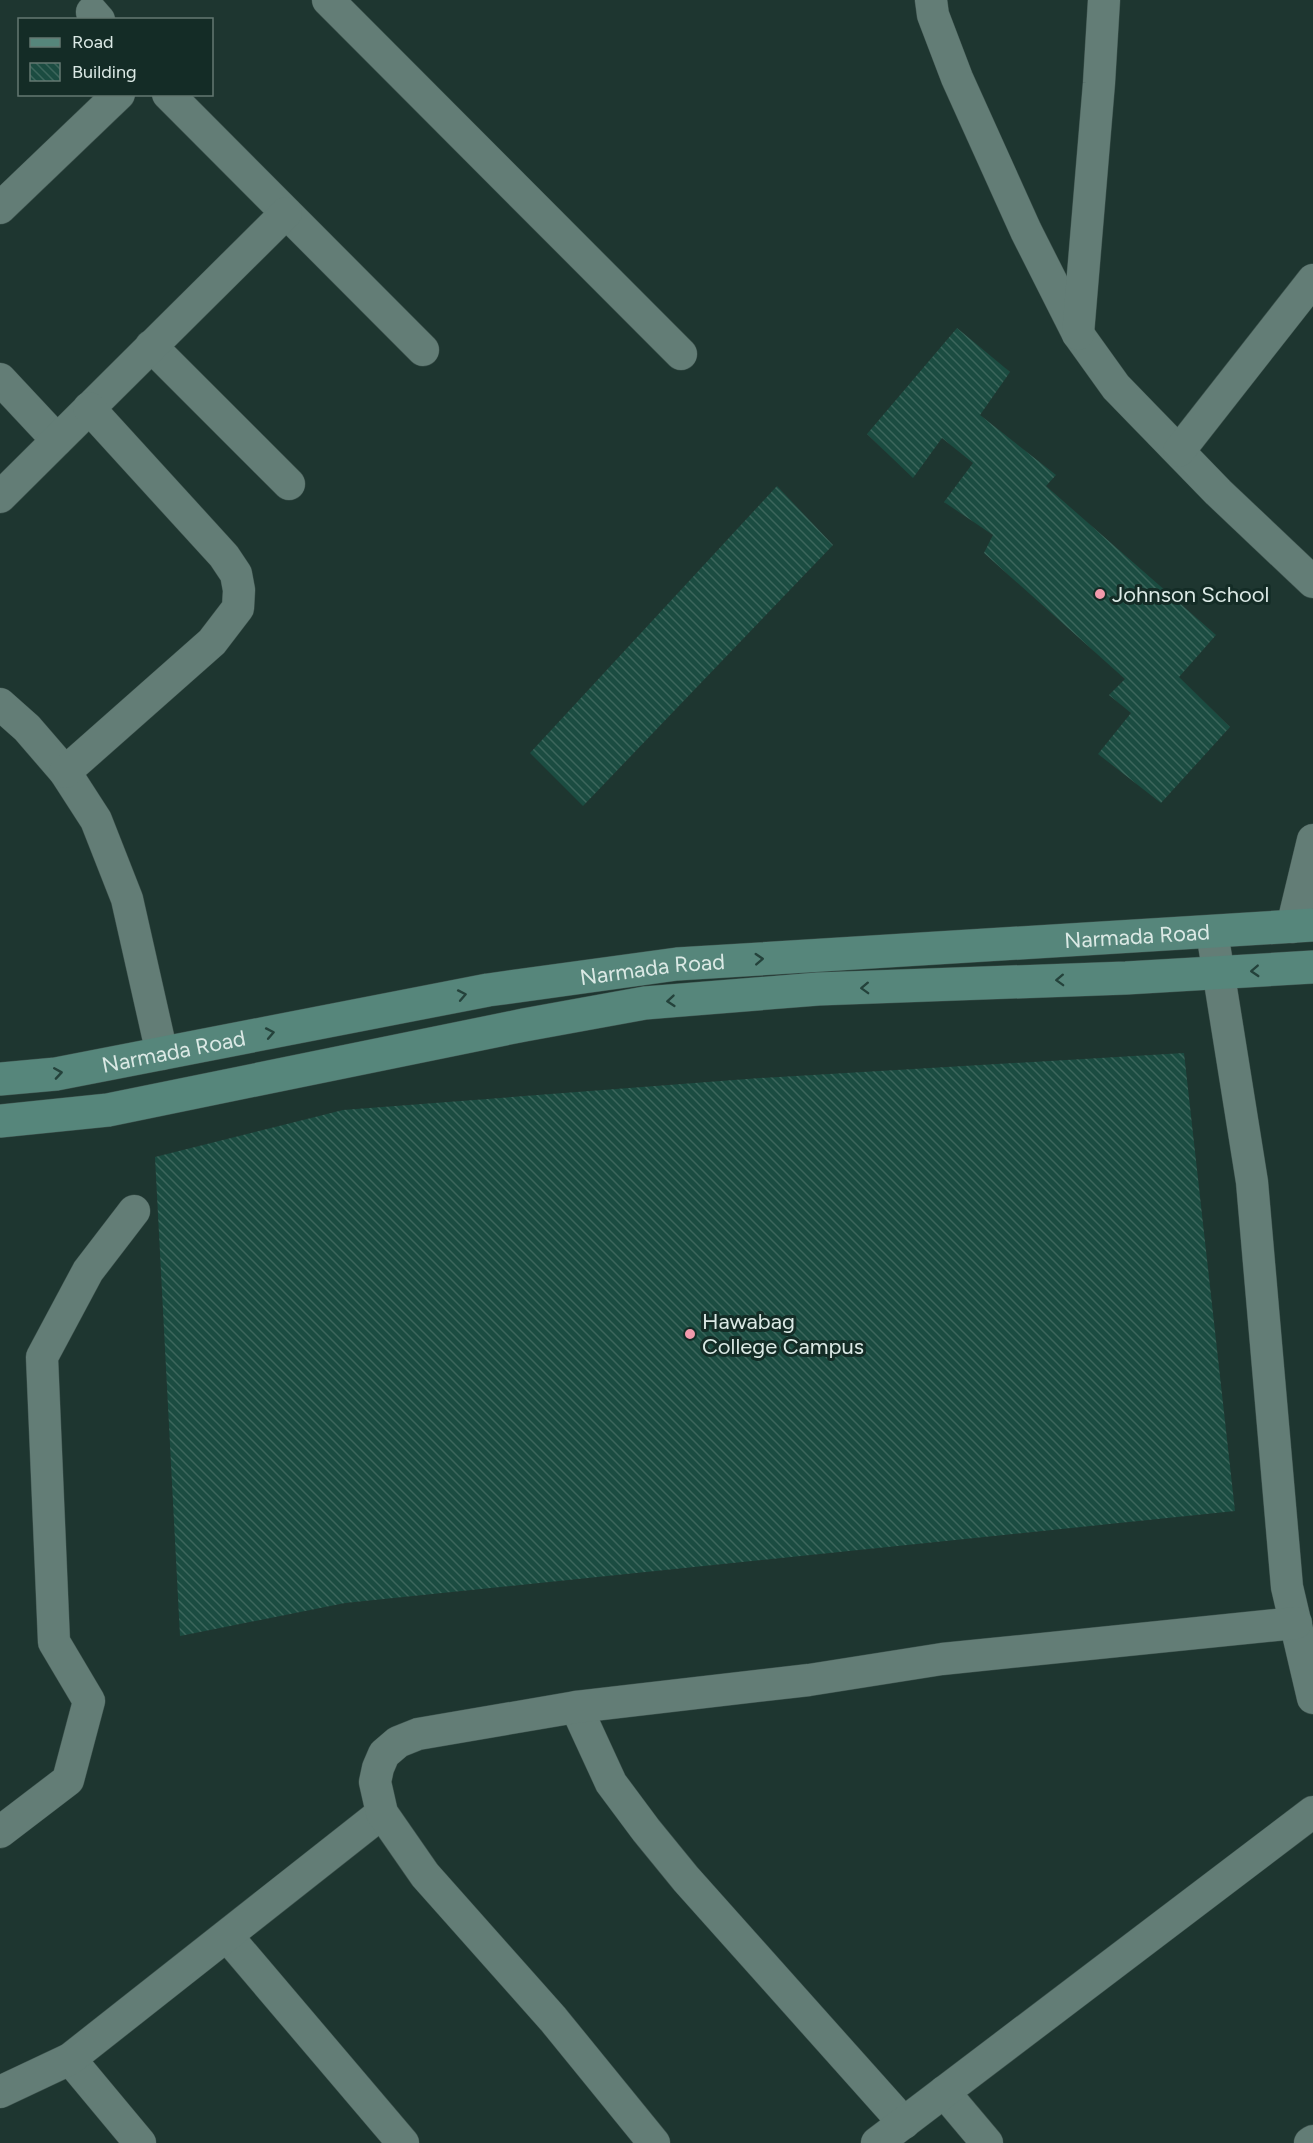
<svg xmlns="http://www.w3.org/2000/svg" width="1313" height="2143" font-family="Figtree,sans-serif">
  <defs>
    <pattern id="building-back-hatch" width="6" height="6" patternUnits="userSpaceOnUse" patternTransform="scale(1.5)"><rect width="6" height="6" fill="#1b4c41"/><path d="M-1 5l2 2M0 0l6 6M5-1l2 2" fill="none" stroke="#3c665c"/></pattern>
  </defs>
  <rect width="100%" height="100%" fill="#1e3630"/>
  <g fill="url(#building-back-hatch)">
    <path d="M957,328L1010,372L980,415L1056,475L1046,486L1216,635L1179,677L1230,727L1161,803L1098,754L1131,713L1109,695L1125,679L984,553L993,535L944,502L973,463L942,438L913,478L867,434Z"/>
    <path d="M777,486L833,545L583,806L530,753Z"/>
    <path d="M1184,1053L1235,1511L345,1603L180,1636L155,1157L343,1110L760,1078Z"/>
  </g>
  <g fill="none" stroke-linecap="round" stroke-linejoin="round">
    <g stroke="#3d524d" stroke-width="33">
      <g id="street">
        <path d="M328,0L681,354"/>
        <path d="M931,0L933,15L957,78L1026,231L1078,334L1116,387L1218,492L1313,582"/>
        <path d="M92,12L99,20"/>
        <path d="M168,94L423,350"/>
        <path d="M0,208L119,94"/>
        <path d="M1078,334L1099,83L1104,0"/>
        <path d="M151,346L289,484"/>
        <path d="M0,379L57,440"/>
        <path d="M1179,451L1313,280"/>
        <path d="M0,497L286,213"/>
        <path d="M0,704L27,728L65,772L96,820L127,899L162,1054"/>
        <path d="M65,772L212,642L238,608L239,590L236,574L224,556L89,408"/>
        <path d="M1292,927L1313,840"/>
        <path d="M1212,932L1252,1182L1287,1587L1313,1698"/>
        <path d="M576,1707L611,1783L646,1830L686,1879L904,2123"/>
        <path d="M0,1832L68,1780L89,1701L54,1642L42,1357L88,1271L134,1211"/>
        <path d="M227,1936L403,2143"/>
        <path d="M70,2059L140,2143"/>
        <path d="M0,2092L70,2059L382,1813"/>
        <path d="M944,2092L987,2143"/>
        <path d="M654,2143L553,2019L425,1875L382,1813L375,1782L378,1768L384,1754L398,1742L418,1734L576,1707L809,1680L942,1659L1296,1623"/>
        <path d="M877,2143L1313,1812"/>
        <path d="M1310,2143L1313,2141"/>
      </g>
    </g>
    <g stroke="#3d524d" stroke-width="34">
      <g id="secondary">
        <path id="s1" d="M0,1079L56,1074L488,990L677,964L1313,925"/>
        <path d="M0,1121L108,1110L524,1025L645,1003L818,989L1126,978L1313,967"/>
      </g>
    </g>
    <use href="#street" stroke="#637d76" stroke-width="32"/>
    <use href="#secondary" stroke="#56867b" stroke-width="33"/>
  </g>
  <defs><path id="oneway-chevron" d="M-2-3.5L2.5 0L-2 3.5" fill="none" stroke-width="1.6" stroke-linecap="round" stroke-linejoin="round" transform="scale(1.5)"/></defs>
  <g stroke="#24423b">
    <use href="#oneway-chevron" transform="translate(759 959) rotate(-3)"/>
    <use href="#oneway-chevron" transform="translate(1255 971) rotate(177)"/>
    <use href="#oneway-chevron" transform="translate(1060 980) rotate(178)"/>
    <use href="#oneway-chevron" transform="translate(865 988) rotate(178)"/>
    <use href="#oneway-chevron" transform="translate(462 995) rotate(-11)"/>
    <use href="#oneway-chevron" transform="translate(671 1001) rotate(175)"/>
    <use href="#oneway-chevron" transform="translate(270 1033) rotate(-11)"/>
    <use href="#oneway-chevron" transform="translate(58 1073) rotate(-9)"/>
  </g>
  <g fill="#f29aac" stroke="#142c26" stroke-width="2">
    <circle cx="1100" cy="594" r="6"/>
    <circle cx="690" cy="1334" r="6"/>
  </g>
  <g text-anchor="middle" stroke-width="6" stroke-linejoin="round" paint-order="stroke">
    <g font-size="22" fill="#dbe9e5" stroke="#142c26" text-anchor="start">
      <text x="1112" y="602">Johnson School</text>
      <text x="702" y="1329">Hawabag<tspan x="702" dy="25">College Campus</tspan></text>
    </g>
    <g font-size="22" fill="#dbe9e5" stroke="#142c26">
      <text dy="8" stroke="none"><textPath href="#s1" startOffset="1148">Narmada Road</textPath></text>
      <text dy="8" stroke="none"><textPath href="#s1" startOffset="662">Narmada Road</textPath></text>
      <text dy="8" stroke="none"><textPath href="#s1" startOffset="176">Narmada Road</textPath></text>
    </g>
  </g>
  <rect x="18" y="18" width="195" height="78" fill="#142c26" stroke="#647872" stroke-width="1.5"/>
  <rect x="30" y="38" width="30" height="9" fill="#56867b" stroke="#647872" stroke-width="1.5"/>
  <text x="72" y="48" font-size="18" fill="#dbe9e5">Road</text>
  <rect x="30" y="63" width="30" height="18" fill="url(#building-back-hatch)" stroke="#647872" stroke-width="1.5"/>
  <text x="72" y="78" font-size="18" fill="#dbe9e5">Building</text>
</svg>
